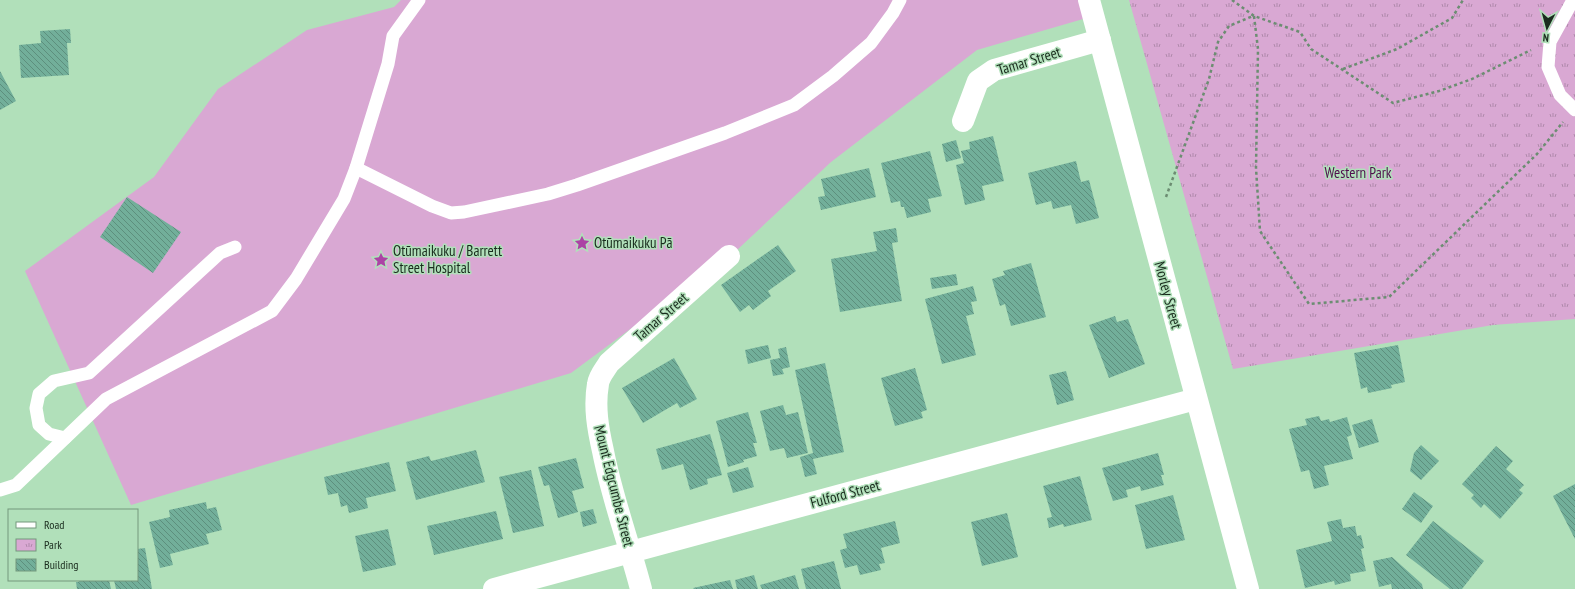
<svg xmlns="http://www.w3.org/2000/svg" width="1575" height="589" font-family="'PT Sans Narrow',sans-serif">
  <defs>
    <pattern id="park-tufts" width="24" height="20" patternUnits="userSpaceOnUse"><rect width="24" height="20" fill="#d9a8d3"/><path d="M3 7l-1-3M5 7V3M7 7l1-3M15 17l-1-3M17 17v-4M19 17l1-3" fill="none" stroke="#af89ab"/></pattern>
    <pattern id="building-back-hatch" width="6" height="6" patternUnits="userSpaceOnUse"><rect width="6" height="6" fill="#72af9a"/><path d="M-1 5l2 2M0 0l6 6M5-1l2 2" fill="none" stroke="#5d8f7d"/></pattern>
  </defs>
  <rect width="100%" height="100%" fill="#b1e0ba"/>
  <path fill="#d9a8d3" d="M401,0H1084L1090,17L977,50L831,162L737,250L571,373L131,505L25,271L154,177L218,89L307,30L394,7Z"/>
  <path fill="url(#park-tufts)" d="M1129,0H1575V319L1493,325L1233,369Z"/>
  <g fill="url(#building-back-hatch)">
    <path d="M70,29L71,43H67L69,75L21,78L19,45L41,43L40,31Z"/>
    <path d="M0,71L16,101L0,110Z"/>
    <path d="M993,136L1004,181L982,186L985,200L965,205L956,165L964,163L961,151L970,149L969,142Z"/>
    <path d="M956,140L961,158L946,162L942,144Z"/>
    <path d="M930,151L942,196L928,199L931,212L907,218L904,207H901L900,201L891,203L881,163Z"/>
    <path d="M1076,161L1081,182L1089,180L1099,218L1076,224L1071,205L1053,209L1051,201L1036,205L1028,173Z"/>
    <path d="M869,168L876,197L821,210L818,197L825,196L821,179Z"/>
    <path d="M127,197L181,232L153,273L100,237Z"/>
    <path d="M896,228L898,242L892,243L902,301L840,312L831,259L877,251L873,232Z"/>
    <path d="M778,245L796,271L768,291L771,296L753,310L749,305L740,312L721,285Z"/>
    <path d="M1031,263L1046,317L1011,326L1005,304L1000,306L992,279L1005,275L1003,271Z"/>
    <path d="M956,274L958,285L932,289L930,278Z"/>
    <path d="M973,286L977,301L971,302L974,314L966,316L976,355L942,364L925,299Z"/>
    <path d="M1115,316L1117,322L1128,319L1145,364L1109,378L1089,325Z"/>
    <path d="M768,345L771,358L748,364L745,350Z"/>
    <path d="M1398,345L1405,382L1391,385L1392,388L1368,393L1367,387L1361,389L1354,353Z"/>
    <path d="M786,347L790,367L782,369L784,374L773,376L770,360L780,358L778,349Z"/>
    <path d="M674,358L697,399L680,408L677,403L643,423L622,388Z"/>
    <path d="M825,363L844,452L813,459L817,474L805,477L800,457L813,453L795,370Z"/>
    <path d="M915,368L927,410L921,412L923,418L895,426L881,378Z"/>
    <path d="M1066,371L1074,400L1057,405L1049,375Z"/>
    <path d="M783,405L786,415L798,412L808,453L787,458L784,448L770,451L760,411Z"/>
    <path d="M748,412L757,443H753L757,456L743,460L744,462L728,467L716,421Z"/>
    <path d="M1319,416L1321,421L1329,419L1330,422L1347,417L1352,435L1347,437L1353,459L1324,466L1329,485L1314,489L1309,470L1301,472L1289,429L1307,425L1305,419Z"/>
    <path d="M1372,419L1379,442L1359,448L1352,425Z"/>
    <path d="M710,434L722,475L707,479L708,484L690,490L683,464L662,470L656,449Z"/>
    <path d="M1421,445L1439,461L1421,480L1410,471L1414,453Z"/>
    <path d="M1496,446L1513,461L1506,469L1524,485L1519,490L1523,493L1500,519L1484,504L1481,508L1471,498L1474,495L1462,484Z"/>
    <path d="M476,450L485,482L416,500L406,462L429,456L431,461Z"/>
    <path d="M1158,453L1164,475H1161L1164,485L1141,491L1140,486L1126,490L1128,497L1113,501L1102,468Z"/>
    <path d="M576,458L584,488L572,491L578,512L558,518L549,485L544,486L538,467Z"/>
    <path d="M389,462L396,491L366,498L368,508L349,513L347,505L341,507L338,493L328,495L324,477Z"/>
    <path d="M748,467L754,487L733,493L727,473Z"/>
    <path d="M531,470L544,526L513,533L499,477Z"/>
    <path d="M1080,476L1092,520L1064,527L1063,524L1049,528L1047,518L1052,517L1043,486Z"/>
    <path d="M1575,484V539L1553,496Z"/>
    <path d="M1414,492L1433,506L1421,523L1402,509Z"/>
    <path d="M1173,495L1185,540L1146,549L1135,505Z"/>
    <path d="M206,502L207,509L216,507L222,530L206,534L209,544L170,554L173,565L160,568L149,522L170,517L169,510Z"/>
    <path d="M593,509L597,523L583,527L580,512Z"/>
    <path d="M496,511L503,539L434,555L427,526Z"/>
    <path d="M1007,513L1018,557L982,566L971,522Z"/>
    <path d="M1341,519L1343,528L1355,526L1357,536L1361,535L1364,548L1361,549L1366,571L1350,574L1351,581L1335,585L1334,581L1305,588L1296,550L1332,541L1327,522Z"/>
    <path d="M895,521L900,543L881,548L885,563L879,564L881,570L860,575L857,565L845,568L840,550L847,548L843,534Z"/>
    <path d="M1433,521L1484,561L1462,589H1450L1406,555Z"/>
    <path d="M388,529L396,565L363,572L355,536Z"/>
    <path d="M145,548L152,589H116L114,580H137V549Z"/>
    <path d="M1392,557L1422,584L1423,589H1392L1391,584L1379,587L1373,561Z"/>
    <path d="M834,561L841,589H806L801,569Z"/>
    <path d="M754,575L758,589H737L735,580Z"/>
    <path d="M795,575L799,589H762L760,585Z"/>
    <path d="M78,580H109L111,589H77L76,582H79Z"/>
    <path d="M730,580L733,589H694L693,588Z"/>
  </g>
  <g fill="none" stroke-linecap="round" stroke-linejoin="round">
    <g stroke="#6c8d72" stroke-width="2.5" stroke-dasharray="3 3" stroke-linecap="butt">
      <path d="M1232,0L1254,16L1300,32L1311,49L1393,103L1439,91L1472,79L1531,50"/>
      <path d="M1254,16L1258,49L1256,168L1260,231L1309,304L1389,297L1537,154L1563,122"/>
      <path d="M1343,69L1397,49L1452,18L1463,0"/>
      <path d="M1166,197L1209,79L1218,42L1229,26L1253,16"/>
    </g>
    <g stroke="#fff" stroke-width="13">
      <path d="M1573,0L1550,42L1548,67L1560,95L1575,110"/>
      <path d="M356,168L432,206L451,213L464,212L548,194L577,185L725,133L794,105L833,76L871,43L893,13L900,0"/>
      <path d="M65,438L49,434L39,425L36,408L39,394L54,381L89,373L220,253L235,247"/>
      <path d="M0,490L16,485L106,399L272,311L296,279L344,199L356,168L388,64L393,36L419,0"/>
    </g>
    <g stroke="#fff" stroke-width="22">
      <path d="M963,121L978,81L994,70L1100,40"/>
      <path d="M494,589L1196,399"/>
      <path d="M641,589C629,543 612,498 603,451C598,429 594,407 598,384C599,376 605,370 609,363L729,256"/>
    </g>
    <path stroke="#fff" stroke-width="22" d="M1089,0L1248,589"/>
  </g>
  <defs>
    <g id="sight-bare" transform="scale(1.2)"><path d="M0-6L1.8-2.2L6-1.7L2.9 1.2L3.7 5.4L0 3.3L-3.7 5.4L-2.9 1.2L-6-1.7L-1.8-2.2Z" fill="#ac43a5" stroke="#b1e0ba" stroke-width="2.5" paint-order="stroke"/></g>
  </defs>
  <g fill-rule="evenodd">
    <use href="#sight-bare" x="582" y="243"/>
    <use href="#sight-bare" x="381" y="260"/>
  </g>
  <g text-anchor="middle" stroke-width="3" stroke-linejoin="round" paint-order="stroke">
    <g font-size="15" fill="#1a2c1e" stroke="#b1e0ba">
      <text transform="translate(1029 61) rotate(-17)" y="5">Tamar Street</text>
      <text transform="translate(1168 295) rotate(75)" y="5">Morley Street</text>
      <text transform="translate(661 317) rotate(-41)" y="5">Tamar Street</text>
      <text transform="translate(614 486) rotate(76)" y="5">Mount Edgcumbe Street</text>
      <text transform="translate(845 494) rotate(-15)" y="5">Fulford Street</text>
    </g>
    <g font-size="15" fill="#510f4e" stroke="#b1e0ba">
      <text x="1358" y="178">Western Park</text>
    </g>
    <g font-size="15" fill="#1a2c1e" stroke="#b1e0ba" text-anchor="start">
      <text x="594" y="248">Otūmaikuku Pā</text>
      <text x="393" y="256">Otūmaikuku / Barrett<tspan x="393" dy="17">Street Hospital</tspan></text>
    </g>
  </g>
  <rect x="8" y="509" width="130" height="72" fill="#b1e0ba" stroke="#75987c"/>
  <rect x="16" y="522" width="20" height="6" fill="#ffffff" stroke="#75987c"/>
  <text x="44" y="529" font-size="12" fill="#1a2c1e">Road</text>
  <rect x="16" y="539" width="20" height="12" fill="url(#park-tufts)" stroke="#75987c"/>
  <text x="44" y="549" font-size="12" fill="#1a2c1e">Park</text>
  <rect x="16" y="559" width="20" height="12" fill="url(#building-back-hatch)" stroke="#75987c"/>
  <text x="44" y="569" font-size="12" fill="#1a2c1e">Building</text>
  <g transform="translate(1547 28) rotate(186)" stroke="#b1e0ba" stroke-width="3" paint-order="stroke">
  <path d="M0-3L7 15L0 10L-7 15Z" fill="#1a2c1e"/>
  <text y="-6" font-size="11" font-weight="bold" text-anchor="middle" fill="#1a2c1e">N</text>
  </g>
</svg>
